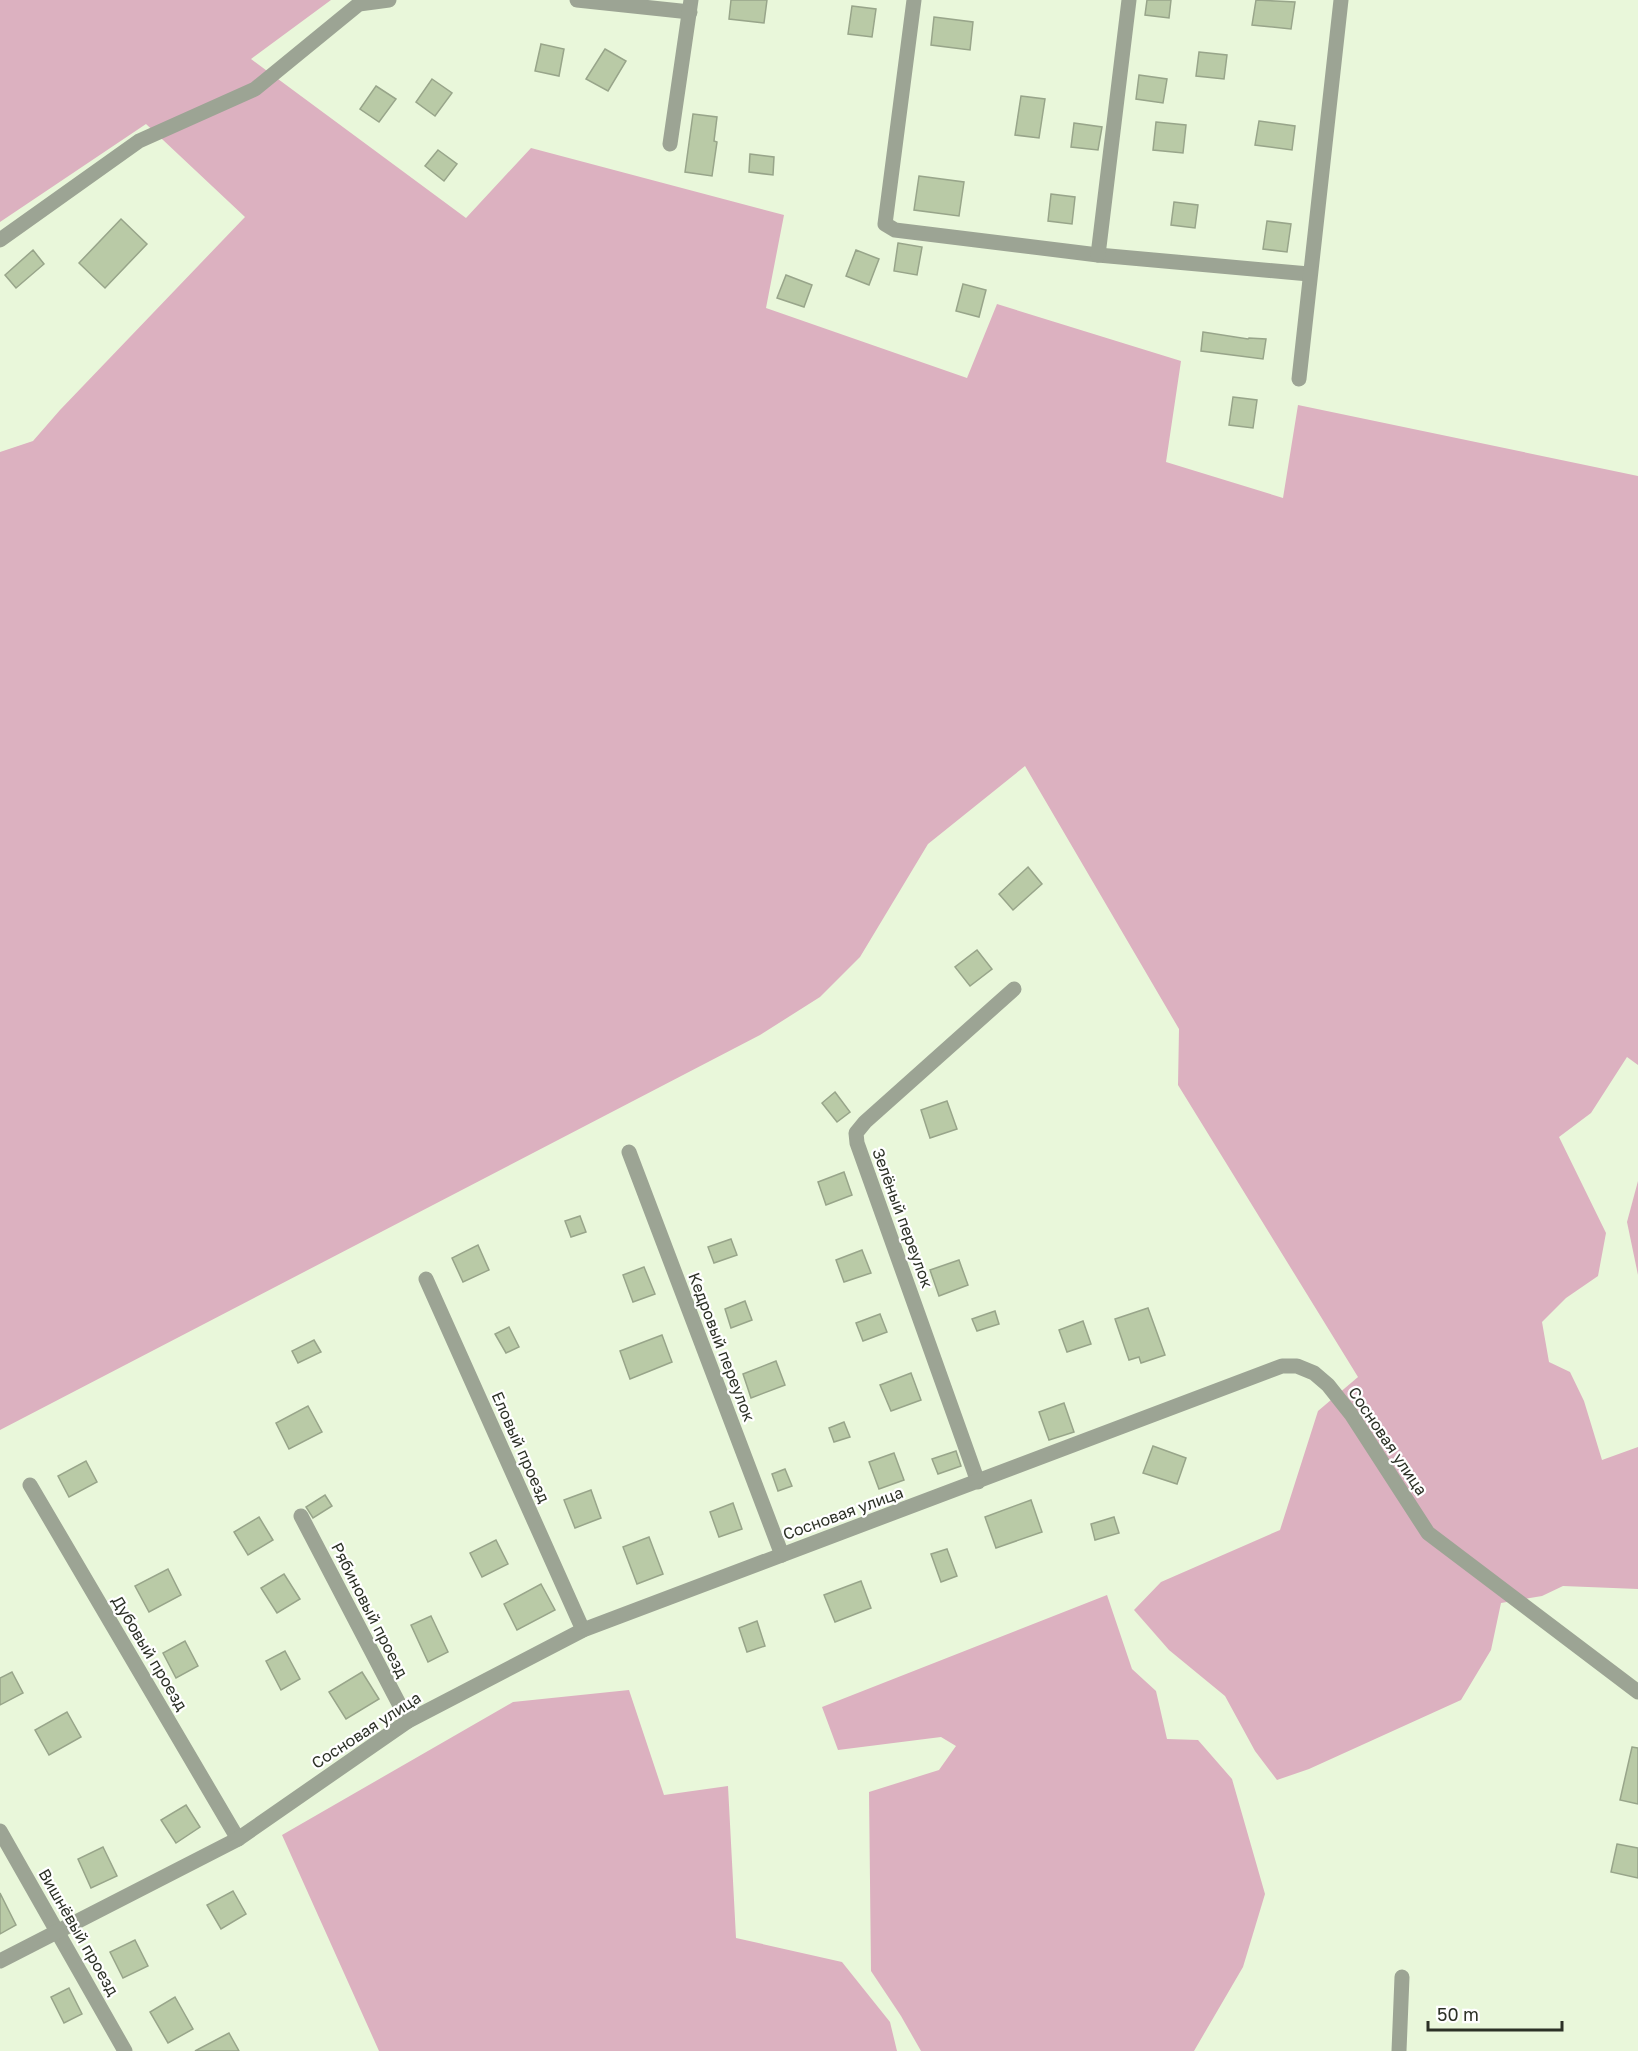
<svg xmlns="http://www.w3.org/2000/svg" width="1638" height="2051" font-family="'Golos Text',sans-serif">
  <rect width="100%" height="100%" fill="#e9f7da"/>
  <g fill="#dcb1c0">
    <path d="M0,0H331L251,59L466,218L531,148L784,215L766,308L967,378L997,304L1181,361L1166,462L1283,498L1298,405L1638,476V1065L1627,1057L1591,1113L1559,1137L1606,1233L1598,1276L1566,1298L1542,1322L1549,1362L1570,1372L1584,1401L1602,1460L1638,1447V1589L1563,1586L1542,1596L1501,1603L1491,1650L1461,1700L1309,1769L1277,1780L1255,1751L1225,1696L1169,1650L1134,1610L1161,1582L1280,1530L1318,1411L1358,1377L1178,1085L1179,1029L1025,766L928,844L860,957L820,997L760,1035L0,1430V452L33,441L60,410L245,217L146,124L0,222Z"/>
    <path d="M1638,1181V1275L1627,1222Z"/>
    <path d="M1107,1595L1132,1669L1156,1691L1167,1739L1198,1740L1232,1779L1265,1894L1243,1967L1194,2051H921L901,2016L871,1971L869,1792L939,1770L956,1746L941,1737L838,1750L822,1707Z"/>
    <path d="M629,1690L664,1795L728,1786L736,1938L842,1962L890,2022L897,2051H379L282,1835L513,1702Z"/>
  </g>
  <g fill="#b9caa6" stroke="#98a58a" stroke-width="1.5">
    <path d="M731,0H767L764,23L729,19Z"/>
    <path d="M1147,0H1171L1169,18L1145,15Z"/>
    <path d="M1256,0L1295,2L1291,29L1252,25Z"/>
    <path d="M852,6L876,9L872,37L848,34Z"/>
    <path d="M934,17L973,22L970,50L931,45Z"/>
    <path d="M541,44L564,49L559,76L535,71Z"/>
    <path d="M605,49L626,61L608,91L586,79Z"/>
    <path d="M1199,52L1227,55L1224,79L1196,76Z"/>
    <path d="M1139,75L1167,79L1163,103L1136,99Z"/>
    <path d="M432,79L452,93L435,116L416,102Z"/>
    <path d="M376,86L396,99L379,122L360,109Z"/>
    <path d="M1021,96L1045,99L1039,138L1015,135Z"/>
    <path d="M693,114L717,117L714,141L717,142L712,176L685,172Z"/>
    <path d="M1259,121L1295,126L1292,150L1255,145Z"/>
    <path d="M1156,122L1186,125L1183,153L1153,150Z"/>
    <path d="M1074,123L1102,127L1098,150L1071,147Z"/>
    <path d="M438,150L457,164L444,181L425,166Z"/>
    <path d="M750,154L774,157L773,175L749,172Z"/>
    <path d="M919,176L964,182L959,216L914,210Z"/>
    <path d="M1051,194L1075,197L1072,224L1048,221Z"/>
    <path d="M1174,202L1198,205L1195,228L1171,225Z"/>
    <path d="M121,219L147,244L105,288L79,263Z"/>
    <path d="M1267,221L1291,224L1287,252L1263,249Z"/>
    <path d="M898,243L922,247L917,275L894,271Z"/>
    <path d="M33,250L44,264L16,288L5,275Z"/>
    <path d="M856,250L879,259L869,285L846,276Z"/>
    <path d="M786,275L812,285L804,307L777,298Z"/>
    <path d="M963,284L986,290L979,317L956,311Z"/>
    <path d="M1203,332L1248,339L1249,338L1266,339L1263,359L1201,351Z"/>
    <path d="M1233,397L1257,400L1253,428L1229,425Z"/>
    <path d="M1028,867L1042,884L1013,910L999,894Z"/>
    <path d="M977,950L992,969L970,986L955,967Z"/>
    <path d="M835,1092L850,1112L837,1122L822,1103Z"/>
    <path d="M947,1101L957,1129L930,1138L921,1110Z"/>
    <path d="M844,1172L852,1195L826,1205L818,1182Z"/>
    <path d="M580,1216L586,1232L571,1237L565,1221Z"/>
    <path d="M731,1239L737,1255L714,1263L708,1247Z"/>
    <path d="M478,1245L489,1270L463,1282L452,1258Z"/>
    <path d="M862,1250L871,1273L844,1282L836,1260Z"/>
    <path d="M959,1260L968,1285L939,1296L930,1270Z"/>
    <path d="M644,1267L655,1294L633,1302L623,1275Z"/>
    <path d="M745,1301L752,1320L731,1328L725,1309Z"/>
    <path d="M1148,1308L1165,1355L1141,1363L1139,1357L1129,1360L1115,1319Z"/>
    <path d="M995,1311L999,1324L977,1331L972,1319Z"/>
    <path d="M880,1314L887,1332L863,1341L856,1323Z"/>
    <path d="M1083,1321L1091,1344L1067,1352L1059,1330Z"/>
    <path d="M509,1327L519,1347L506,1353L495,1334Z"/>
    <path d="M662,1335L672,1362L630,1379L620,1351Z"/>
    <path d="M314,1340L321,1352L298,1363L292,1351Z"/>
    <path d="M776,1361L785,1385L751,1398L743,1374Z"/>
    <path d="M911,1373L921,1400L891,1411L880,1385Z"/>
    <path d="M1064,1403L1074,1432L1049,1440L1039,1412Z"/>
    <path d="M308,1406L322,1432L289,1449L276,1423Z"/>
    <path d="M844,1422L850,1437L834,1442L829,1428Z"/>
    <path d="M1153,1446L1186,1458L1177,1484L1143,1473Z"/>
    <path d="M956,1451L961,1466L938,1474L932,1459Z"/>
    <path d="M894,1453L904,1480L879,1489L869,1462Z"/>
    <path d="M86,1461L97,1482L69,1497L58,1476Z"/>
    <path d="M785,1469L792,1486L778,1491L772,1474Z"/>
    <path d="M591,1490L601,1518L575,1528L564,1500Z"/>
    <path d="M325,1495L332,1506L313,1518L306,1507Z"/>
    <path d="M1031,1500L1042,1532L996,1548L985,1517Z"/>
    <path d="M733,1503L742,1529L719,1537L710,1512Z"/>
    <path d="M259,1517L273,1540L248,1555L234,1532Z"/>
    <path d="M1114,1517L1119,1533L1095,1540L1091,1524Z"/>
    <path d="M649,1537L663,1574L637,1584L623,1547Z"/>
    <path d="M496,1540L508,1564L482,1577L470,1553Z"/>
    <path d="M947,1549L957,1576L941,1582L931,1554Z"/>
    <path d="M168,1569L181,1595L149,1612L135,1586Z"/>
    <path d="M284,1574L300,1599L277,1613L261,1588Z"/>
    <path d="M861,1581L871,1608L835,1622L824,1595Z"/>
    <path d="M541,1584L555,1610L517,1630L504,1604Z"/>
    <path d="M431,1616L448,1652L428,1662L411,1625Z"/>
    <path d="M757,1621L765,1646L747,1652L739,1628Z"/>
    <path d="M185,1641L198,1666L176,1678L163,1653Z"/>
    <path d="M285,1651L300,1679L281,1690L266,1661Z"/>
    <path d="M12,1672L23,1693L0,1705V1678Z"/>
    <path d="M362,1672L379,1699L346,1719L329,1692Z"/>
    <path d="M67,1712L81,1737L49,1755L35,1730Z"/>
    <path d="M1632,1747L1638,1748V1804L1620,1800Z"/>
    <path d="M186,1805L200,1827L176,1843L161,1820Z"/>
    <path d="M1617,1844L1638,1848V1878L1611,1872Z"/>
    <path d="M103,1847L117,1876L91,1888L78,1859Z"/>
    <path d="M233,1891L246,1914L221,1929L207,1905Z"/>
    <path d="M0,1893L16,1925L0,1934Z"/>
    <path d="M135,1940L148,1966L123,1978L110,1952Z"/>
    <path d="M69,1988L82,2014L64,2023L51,1997Z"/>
    <path d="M175,1997L193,2029L168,2043L150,2012Z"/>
    <path d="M229,2033L239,2051H195Z"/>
  </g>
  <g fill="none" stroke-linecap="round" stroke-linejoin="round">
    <g stroke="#9ca494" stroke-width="15">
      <path d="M577,0L690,12"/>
      <path d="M914,0L885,224L895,230L1098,255L1309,274"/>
      <path d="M670,144L691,0"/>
      <path d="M0,240L139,141L255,89L359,4L389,0"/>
      <path d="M1098,255L1129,0"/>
      <path d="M1299,379L1341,0"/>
      <path d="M629,1152L782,1555"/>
      <path d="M426,1279L583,1630"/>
      <path d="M978,1482L857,1143L856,1133L865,1122L1014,989"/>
      <path d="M30,1485L238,1839"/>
      <path d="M301,1516L408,1721"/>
      <path d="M0,1831L125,2051"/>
      <path d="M0,1961L238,1839L408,1721L583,1630L1282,1366H1297L1314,1373L1328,1385L1351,1414L1428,1533L1638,1692"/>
      <path d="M1399,2051L1402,1977"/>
    </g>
  </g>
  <g text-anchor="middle" stroke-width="4.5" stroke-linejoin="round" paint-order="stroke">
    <g font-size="16" fill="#2c3126" stroke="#fff">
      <text transform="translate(903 1218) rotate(70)" y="6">Зелёный переулок</text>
      <text transform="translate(722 1347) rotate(69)" y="6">Кедровый переулок</text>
      <text transform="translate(1388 1441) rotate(56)" y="6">Сосновая улица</text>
      <text transform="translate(521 1447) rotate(66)" y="6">Еловый проезд</text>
      <text transform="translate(843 1513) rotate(-20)" y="6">Сосновая улица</text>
      <text transform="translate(370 1610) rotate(63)" y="6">Рябиновый проезд</text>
      <text transform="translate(150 1653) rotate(59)" y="6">Дубовый проезд</text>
      <text transform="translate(366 1730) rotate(-33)" y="6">Сосновая улица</text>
      <text transform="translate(79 1932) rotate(60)" y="6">Вишнёвый проезд</text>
    </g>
  </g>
  <path d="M1428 2021v9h134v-9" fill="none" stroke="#2c3126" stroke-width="3"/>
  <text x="1437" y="2021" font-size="18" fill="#2c3126" stroke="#ffffff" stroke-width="4.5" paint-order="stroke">50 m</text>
</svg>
